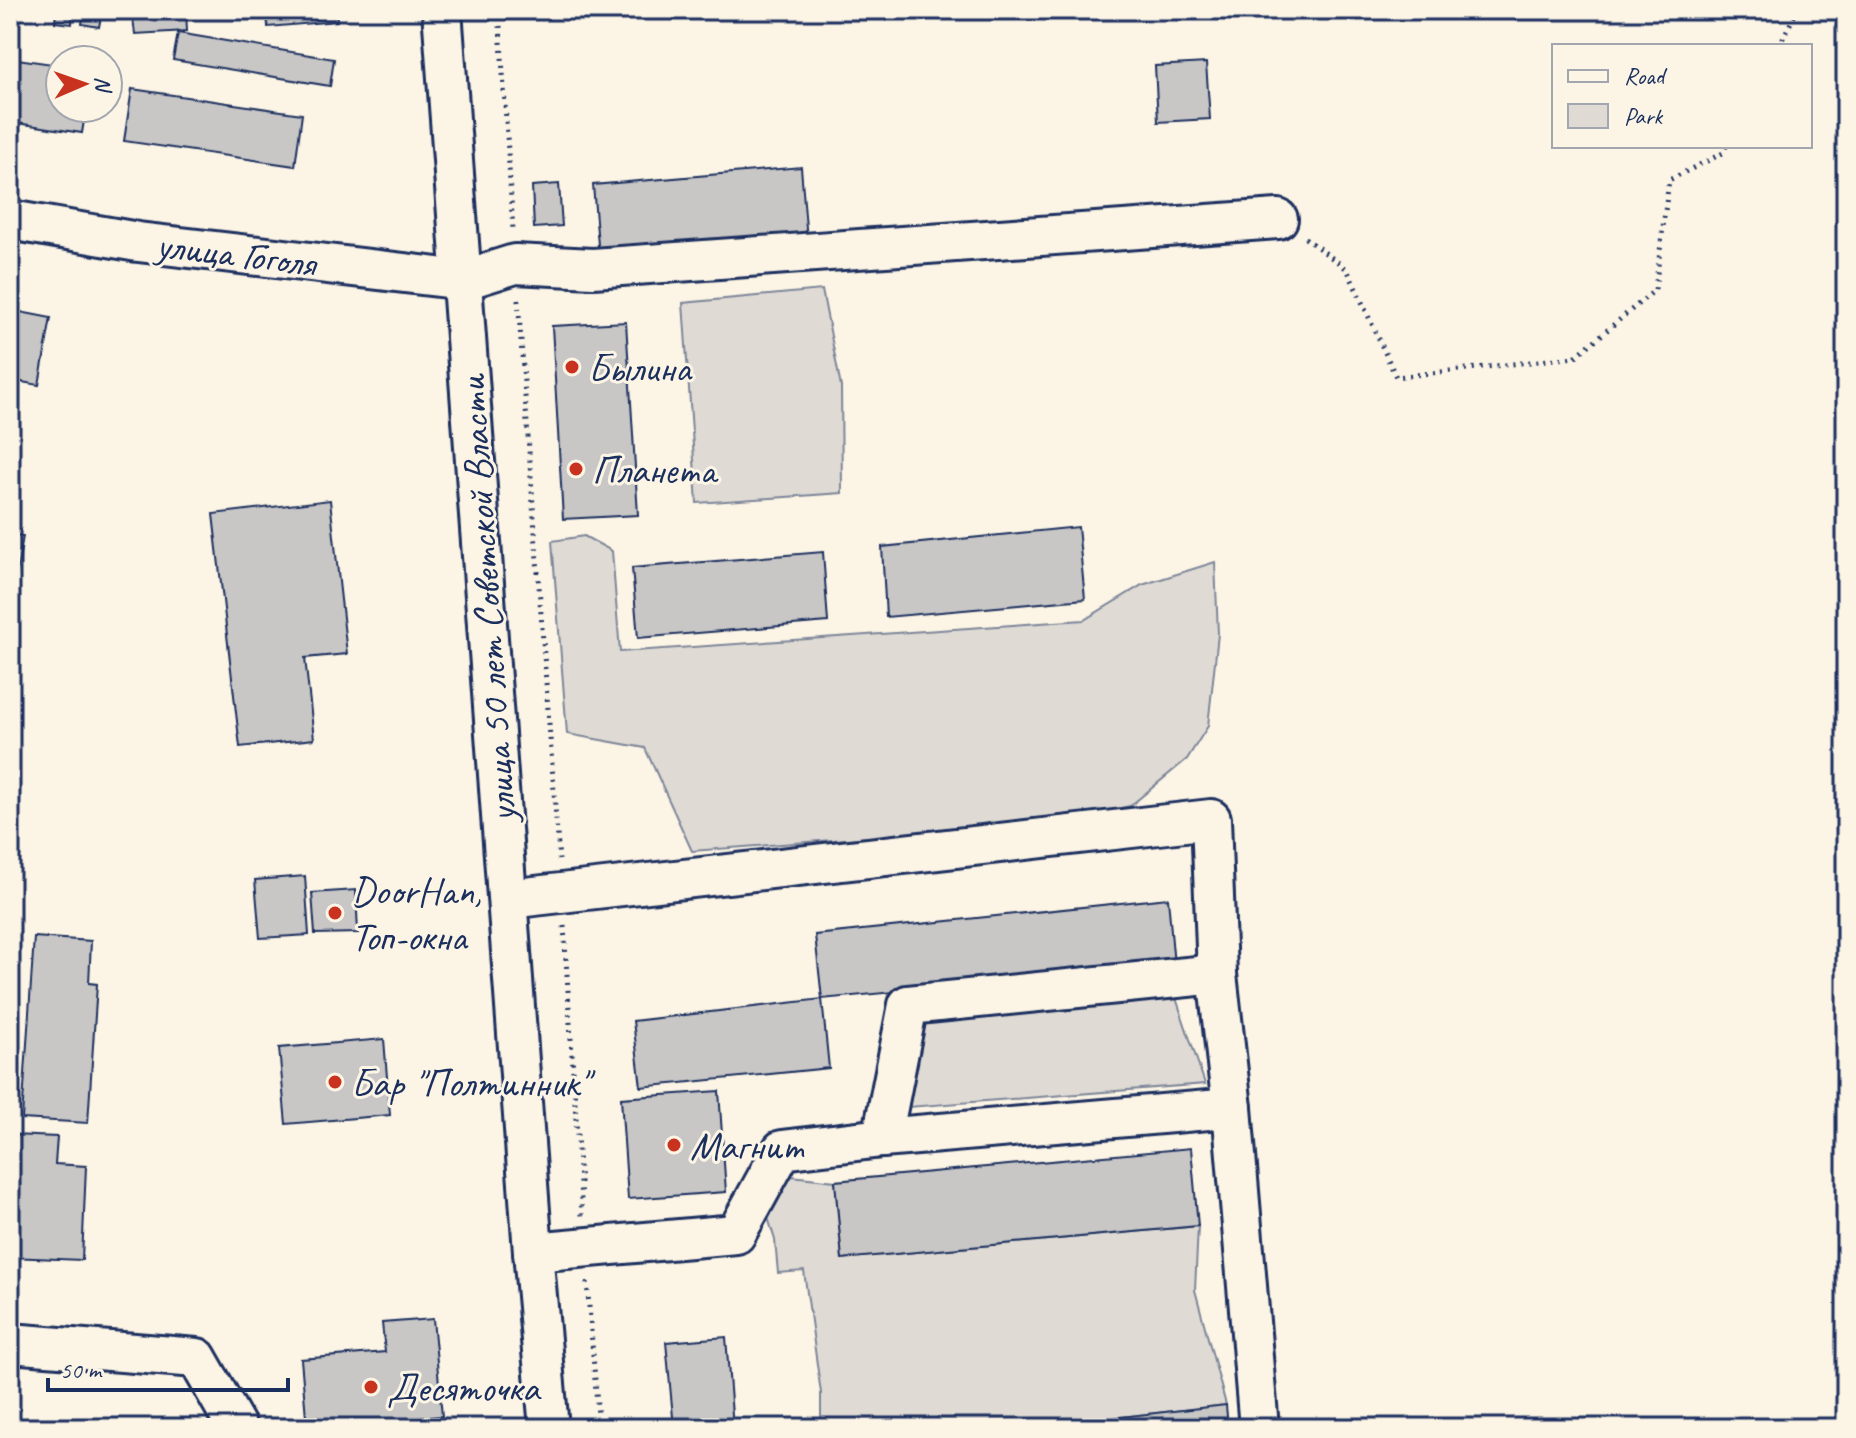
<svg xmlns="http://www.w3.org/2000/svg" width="1856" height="1438" font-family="Caveat,sans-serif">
  <rect width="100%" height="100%" fill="#fcf5e5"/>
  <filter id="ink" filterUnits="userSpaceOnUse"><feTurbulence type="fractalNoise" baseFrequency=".0125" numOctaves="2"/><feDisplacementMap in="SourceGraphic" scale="16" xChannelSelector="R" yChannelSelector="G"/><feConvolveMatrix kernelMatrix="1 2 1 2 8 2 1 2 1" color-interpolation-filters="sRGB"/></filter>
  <g filter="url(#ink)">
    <g fill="#dfdbd4" stroke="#7d8599" stroke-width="2">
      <path d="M822,290L841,387L842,493L697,503L683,303Z"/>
      <path d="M584,536L612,551L620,652L1084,620L1142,585L1215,562L1218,634L1208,726L1187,759L1130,806L1050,823L692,851L645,748L567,734L552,541Z"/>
      <path d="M1176,998L1205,1084L896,1108L929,1014Z"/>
      <path d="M782,1175L835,1181L842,1259L1198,1226L1195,1290L1226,1405L1024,1428H821V1393L804,1271L778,1273L775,1240L764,1205Z"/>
    </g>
    <g fill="#c8c7c6" stroke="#1b2f5e" stroke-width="2">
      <path d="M56,10H73L72,24L55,22Z"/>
      <path d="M84,10H102L99,27L82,24Z"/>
      <path d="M122,10H186L187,31L135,34L133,18H123Z"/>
      <path d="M267,10H336L337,21L268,27Z"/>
      <path d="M532,10H579L533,14Z"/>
      <path d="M178,33L334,59L330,86L173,60Z"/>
      <path d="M10,58L60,65V108H86L82,133L10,122Z"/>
      <path d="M1206,63L1210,119L1158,122L1155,66Z"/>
      <path d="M132,89L302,114L295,166L124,141Z"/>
      <path d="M801,167L807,240L599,257L593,185Z"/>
      <path d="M559,184L562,226L534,228L532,186Z"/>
      <path d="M10,310L51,318L39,385L10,380Z"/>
      <path d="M626,322L638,515L563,519L552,326Z"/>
      <path d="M330,500L347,654L305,658L314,739L240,747L213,514Z"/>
      <path d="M1078,527L1085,599L886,617L882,547Z"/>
      <path d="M10,534L23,536L12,601H10Z"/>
      <path d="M823,552L828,622L638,638L632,568Z"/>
      <path d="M305,876L309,935L260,938L255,880Z"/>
      <path d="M356,890L358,933L315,934L312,893Z"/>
      <path d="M1168,898L1174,965L822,999L815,935Z"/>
      <path d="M34,937L91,941L89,983L97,984L88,1123L22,1119Z"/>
      <path d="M822,999L829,1068L641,1087L633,1021Z"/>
      <path d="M384,1039L390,1115L286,1124L279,1048Z"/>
      <path d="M719,1091L726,1192L628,1199L621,1098Z"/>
      <path d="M12,1135L57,1137L55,1164L86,1166L82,1260L10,1257Z"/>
      <path d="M1191,1148L1198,1226L842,1259L835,1181Z"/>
      <path d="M433,1319L442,1416L397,1420L398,1428H307L301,1359L385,1352L382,1323Z"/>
      <path d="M726,1337L733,1428H674L666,1342Z"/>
      <path d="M1226,1405L1228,1428H1024Z"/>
    </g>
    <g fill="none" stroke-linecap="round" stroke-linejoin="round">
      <g stroke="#1b2f5e" stroke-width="44">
        <g id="minor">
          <path d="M442,10L533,1252L549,1428"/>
          <path d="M10,220L138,242L464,280L515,264L593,268L1278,219"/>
          <path d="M508,899L1211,819L1217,974L1232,1108L1259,1428"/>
          <path d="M882,1138L1232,1108"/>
          <path d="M533,1252L736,1234L782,1150L882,1138L908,1005L1217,974"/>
          <path d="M10,1343L197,1358L237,1428"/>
        </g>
      </g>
      <g stroke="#1b2f5e" stroke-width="5" stroke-dasharray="2 6" stroke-linecap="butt">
        <path d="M499,10L513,230"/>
        <path d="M1779,46L1797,10"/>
        <path d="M1305,238L1347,269L1396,377L1575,357L1655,290L1669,180L1723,153L1726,146"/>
        <path d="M518,300L559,860"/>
        <path d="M564,926L582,1216"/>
        <path d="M587,1282L599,1428"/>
      </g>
      <use href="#minor" stroke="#fcf5e5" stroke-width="38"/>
    </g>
  </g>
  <g fill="#c8321e" stroke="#fcf5e5" stroke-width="3">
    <circle cx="572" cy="367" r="8"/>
    <circle cx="576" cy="469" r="8"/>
    <circle cx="335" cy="913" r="8"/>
    <circle cx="335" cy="1082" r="8"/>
    <circle cx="674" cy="1145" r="8"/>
    <circle cx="371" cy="1387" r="8"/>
  </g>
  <g text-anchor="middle" stroke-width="6" stroke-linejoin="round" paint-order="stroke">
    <g font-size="40" fill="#1b2f5e" stroke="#fcf5e5">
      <text transform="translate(236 253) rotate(7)" y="14">улица Гоголя</text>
      <text transform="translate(486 599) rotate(-94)" y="14">улица 50 лет Советской Власти</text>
    </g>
    <g font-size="40" fill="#1b2f5e" stroke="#fcf5e5" text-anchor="start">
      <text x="588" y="381">Былина</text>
      <text x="592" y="483">Планета</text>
      <text x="351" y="904">DoorHan,<tspan x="351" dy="46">Топ-окна</tspan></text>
      <text x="351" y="1096">Бар "Полтинник"</text>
      <text x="690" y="1159">Магнит</text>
      <text x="387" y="1401">Десяточка</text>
    </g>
  </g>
  <rect width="1856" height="1438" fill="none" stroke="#fcf5e5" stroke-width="40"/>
  <rect x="20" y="20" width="1816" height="1398" fill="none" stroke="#1b2f5e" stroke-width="3" filter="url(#ink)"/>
  <rect x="1552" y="44" width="260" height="104" fill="#fcf5e5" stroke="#a2a6af" stroke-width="2"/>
  <rect x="1568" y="70" width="40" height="12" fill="#fcf5e5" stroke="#a2a6af" stroke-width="2"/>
  <text x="1624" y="84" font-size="24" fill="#1b2f5e">Road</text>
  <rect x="1568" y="104" width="40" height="24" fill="#dfdbd4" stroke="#a2a6af" stroke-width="2"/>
  <text x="1624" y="124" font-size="24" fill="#1b2f5e">Park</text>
  <g transform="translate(84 84) rotate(88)"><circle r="38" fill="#fcf5e5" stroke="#a2a6af" stroke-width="2"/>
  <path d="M0-6L14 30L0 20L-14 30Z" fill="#c8321e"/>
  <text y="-12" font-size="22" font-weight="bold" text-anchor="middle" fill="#1b2f5e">N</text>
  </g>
  <path d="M48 1378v12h240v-12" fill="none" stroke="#1b2f5e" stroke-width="4"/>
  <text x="60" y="1378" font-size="24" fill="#1b2f5e" stroke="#fcf5e5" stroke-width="6" paint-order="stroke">50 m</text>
</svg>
